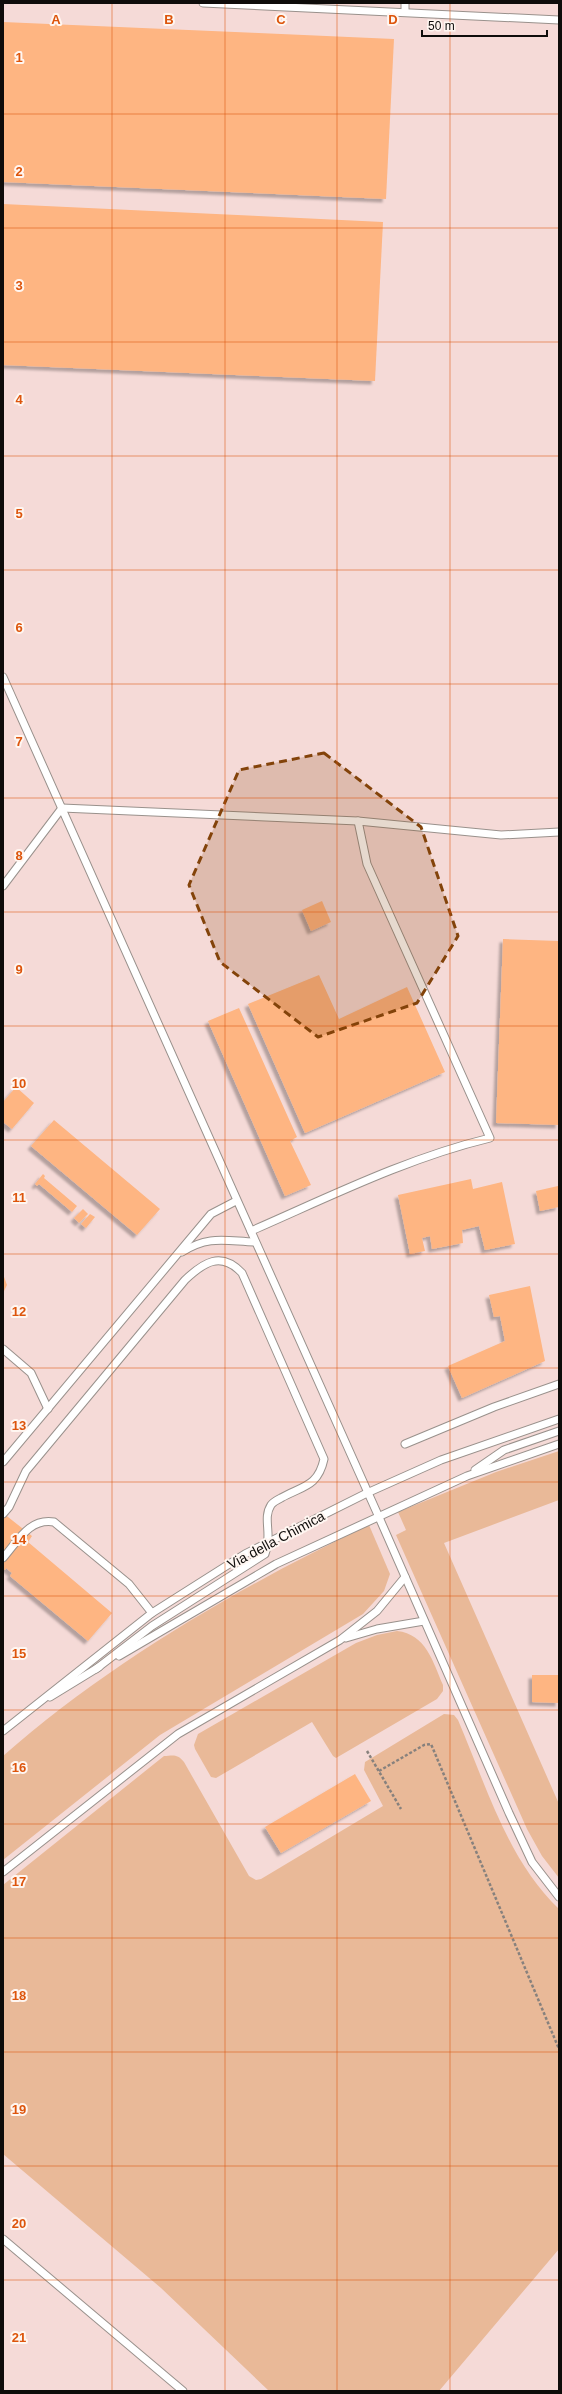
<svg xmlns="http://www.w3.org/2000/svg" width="562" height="2394" font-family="Arial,sans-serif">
  <defs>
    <filter id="shadow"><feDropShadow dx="-3.5" dy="3.5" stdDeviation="1" flood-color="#0004"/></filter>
  </defs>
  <rect width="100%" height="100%" fill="#f2e9e3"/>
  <rect fill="#f5dad7" x="3" y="3" width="556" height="2388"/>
  <g fill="#e9b998">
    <path d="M559,1451V1500L444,1543L559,1804V1878L542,1856L527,1829L396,1535L406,1530L398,1512L496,1472Z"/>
    <path d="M369,1525L390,1574L384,1591L363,1614L160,1735L3,1860V1756C110,1662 241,1586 369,1525Z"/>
    <path d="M397,1631C426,1634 433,1662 443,1685V1691L437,1699L336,1758L333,1756L312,1722L216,1778L211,1777L195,1749L194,1745L198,1734L356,1643L377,1635Z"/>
    <path d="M444,1714L454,1715L458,1720C486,1785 508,1861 559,1909V2249L439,2391H269L161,2288L3,2154V1885L164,1756C172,1756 177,1753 184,1762L249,1876L256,1880L261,1879L383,1806L364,1770L365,1762Z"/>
  </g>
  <g fill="#feb582" filter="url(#shadow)">
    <path d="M3,22L394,39L386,199L3,182Z"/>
    <path d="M3,204L383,222L375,381L3,365Z"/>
    <path d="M322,901L331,922L311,931L302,910Z"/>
    <path d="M503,939L559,941V1125L496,1123Z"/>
    <path d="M319,975L339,1019L407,987L445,1072L305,1133L248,1004Z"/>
    <path d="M239,1008L297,1137L290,1141L311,1185L285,1196L208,1021Z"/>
    <path d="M16,1087L34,1103L12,1129L3,1122V1102Z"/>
    <path d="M54,1120L160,1209L137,1235L31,1146Z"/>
    <path d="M43,1174L45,1176L44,1178L77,1206L72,1212L39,1184L37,1186L35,1184Z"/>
    <path d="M471,1179L473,1189L502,1182L515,1244L485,1250L479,1226L462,1230L463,1243L432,1249L430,1236L422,1238L425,1251L410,1254L398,1195Z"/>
    <path d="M558,1186L559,1207L540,1211L536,1191Z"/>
    <path d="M83,1209L88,1214L79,1223L74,1218Z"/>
    <path d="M90,1214L95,1217L86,1228L81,1224Z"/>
    <path d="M3,1274L7,1285L3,1293Z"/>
    <path d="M530,1286L545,1361L462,1398L448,1366L505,1341L500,1316L494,1317L489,1295Z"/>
    <path d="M3,1513L32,1536L28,1542L112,1613L88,1641L10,1576L12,1573L6,1568L5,1570L3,1569Z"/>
    <path d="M532,1675H559V1703L532,1702Z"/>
    <path d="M355,1774L371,1801L281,1853L265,1827Z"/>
  </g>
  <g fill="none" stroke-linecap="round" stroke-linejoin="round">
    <g stroke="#99918c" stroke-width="9">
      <g id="lane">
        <path d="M203,3L559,20"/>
        <path d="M405,12V3"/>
        <path d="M3,677L378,1515L509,1813L532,1862L559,1897"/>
        <path d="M3,886L62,808L358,821L501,835L559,832"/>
        <path d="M251,1231C329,1197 407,1158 490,1138L367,864L358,821"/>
        <path d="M182,1252C209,1235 225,1241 255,1242"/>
        <path d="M3,1349L31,1373L48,1409"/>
        <path d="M405,1444L494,1407L559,1384"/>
        <path d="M3,1462L211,1214L236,1201"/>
        <path d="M475,1470L504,1450L559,1431"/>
        <path d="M3,1514L9,1507L26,1471L185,1280C204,1262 221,1251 242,1273L324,1459C318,1487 302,1486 281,1498C277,1500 273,1502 271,1505C262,1519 273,1534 265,1554L152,1626L96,1669"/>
        <path d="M3,1558C18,1541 29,1518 54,1522L129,1584L152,1613"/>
        <path d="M346,1638L377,1629L424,1621"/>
        <path d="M119,1656L276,1564L467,1476L559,1444"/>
        <path d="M50,1697L99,1667"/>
        <path d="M3,1731L152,1613L245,1554L367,1493L441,1460L559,1419"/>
        <path d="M3,1872L178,1734L340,1640L377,1611L405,1577"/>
        <path d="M3,2239L183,2391"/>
      </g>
    </g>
    <g stroke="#87817d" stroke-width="2.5" stroke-dasharray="3 2" stroke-linecap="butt">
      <path d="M367,1751L401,1809"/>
      <path d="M379,1771L424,1745L431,1744L559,2049"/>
    </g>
    <use href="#lane" stroke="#fff" stroke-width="7"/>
  </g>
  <path fill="#83430a" fill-opacity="0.2" stroke="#83430a" stroke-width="3" stroke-dasharray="8 5" stroke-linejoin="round" d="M324,753L421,827L458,936L417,1003L318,1037L220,962L189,885L239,770Z"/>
  <path fill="none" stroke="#dd550c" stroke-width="1" stroke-opacity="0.55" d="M112,3V2391M225,3V2391M337,3V2391M450,3V2391M3,114H559M3,228H559M3,342H559M3,456H559M3,570H559M3,684H559M3,798H559M3,912H559M3,1026H559M3,1140H559M3,1254H559M3,1368H559M3,1482H559M3,1596H559M3,1710H559M3,1824H559M3,1938H559M3,2052H559M3,2166H559M3,2280H559"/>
  <g text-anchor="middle" stroke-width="4" stroke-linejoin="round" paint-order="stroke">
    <g font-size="14" fill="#0e0c0a" stroke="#fff6f1">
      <text transform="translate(276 1540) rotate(-28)" y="5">Via della Chimica</text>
    </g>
  </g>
  <g font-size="13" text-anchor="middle" font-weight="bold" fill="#dd550c" stroke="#fff6f1" stroke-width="4" stroke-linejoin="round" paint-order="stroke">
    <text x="56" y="24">A</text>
    <text x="169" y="24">B</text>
    <text x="281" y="24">C</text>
    <text x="393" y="24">D</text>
    <text x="19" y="62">1</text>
    <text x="19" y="176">2</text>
    <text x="19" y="290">3</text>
    <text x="19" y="404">4</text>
    <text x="19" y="518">5</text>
    <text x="19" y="632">6</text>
    <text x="19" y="746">7</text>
    <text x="19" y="860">8</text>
    <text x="19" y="974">9</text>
    <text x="19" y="1088">10</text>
    <text x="19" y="1202">11</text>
    <text x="19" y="1316">12</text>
    <text x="19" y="1430">13</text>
    <text x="19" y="1544">14</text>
    <text x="19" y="1658">15</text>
    <text x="19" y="1772">16</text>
    <text x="19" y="1886">17</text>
    <text x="19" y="2000">18</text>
    <text x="19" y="2114">19</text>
    <text x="19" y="2228">20</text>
    <text x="19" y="2342">21</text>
  </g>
  <rect width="562" height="2394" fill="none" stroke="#0e0c0a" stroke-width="8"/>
  <path d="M422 30v6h125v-6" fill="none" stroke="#0e0c0a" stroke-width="2"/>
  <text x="428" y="30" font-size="12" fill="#0e0c0a" stroke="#fff6f1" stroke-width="3" paint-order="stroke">50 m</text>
</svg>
